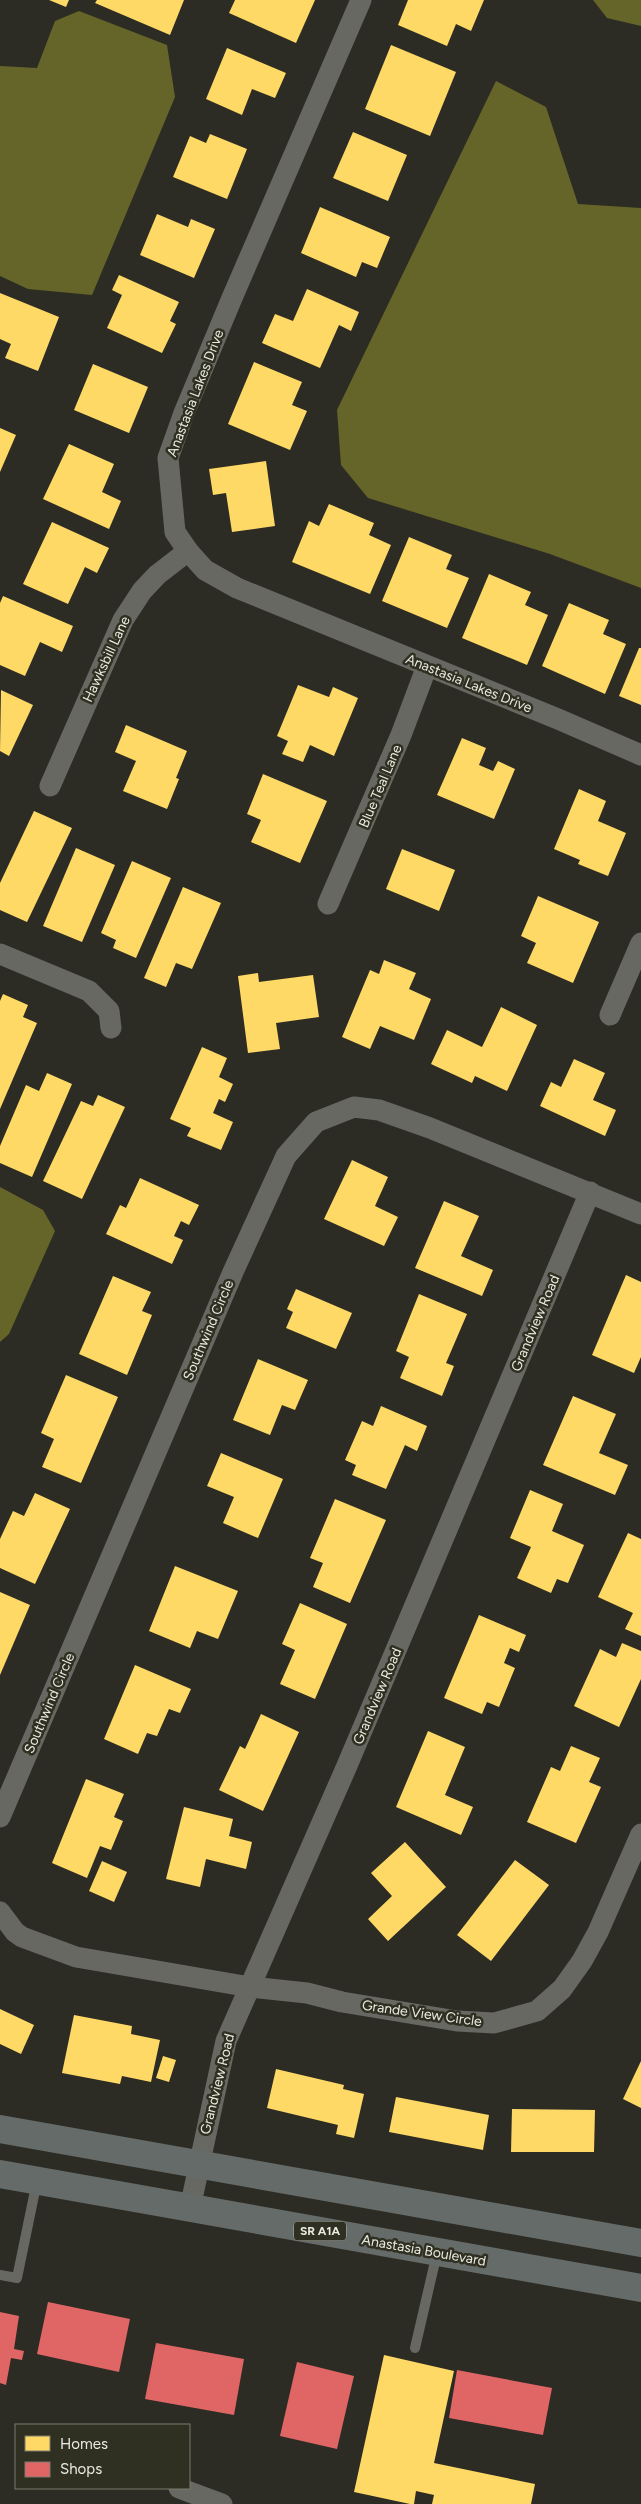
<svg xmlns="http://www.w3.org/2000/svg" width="641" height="2504" font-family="Figtree,sans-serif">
  <rect width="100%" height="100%" fill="#2c2c24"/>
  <g fill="#656529">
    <path d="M593,0H641V26L607,18Z"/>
    <path d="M79,11L167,45L175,97L92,295L28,289L0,276V66L37,68L55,21Z"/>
    <path d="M496,81L546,107L578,204L641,208V588L550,554L368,498L341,465L337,410Z"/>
    <path d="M0,1187L43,1210L55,1231L9,1334L0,1342Z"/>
  </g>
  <g fill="#ffd966">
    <path d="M49,0H69L66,7Z"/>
    <path d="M97,0H184L170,35L95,3Z"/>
    <path d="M235,0H315L296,43L229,13Z"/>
    <path d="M408,0H484L471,31L456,24L447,46L398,25Z"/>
    <path d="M391,45L456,72L430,136L365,109Z"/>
    <path d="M227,48L286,73L275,98L252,89L242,115L206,99Z"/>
    <path d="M353,132L407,155L388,201L333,178Z"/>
    <path d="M210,134L247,149L227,199L173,177L190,136L206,143Z"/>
    <path d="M320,207L390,237L377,268L362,262L356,277L301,253Z"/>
    <path d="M157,214L188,227L191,219L215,229L194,278L140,255Z"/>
    <path d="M119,275L179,302L170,321L176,324L162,353L107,328L122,295L112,290Z"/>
    <path d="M307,289L359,312L351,331L339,325L320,368L262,343L275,314L293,321Z"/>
    <path d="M0,293L59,317L38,371L5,358L11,344L0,339Z"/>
    <path d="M254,362L302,382L292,405L307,411L290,450L228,424Z"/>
    <path d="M93,364L148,387L129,433L74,410Z"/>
    <path d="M0,428L16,435L0,472Z"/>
    <path d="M69,444L114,464L102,492L121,501L109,529L43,499Z"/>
    <path d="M266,461L275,526L232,532L226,493L213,495L209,469Z"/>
    <path d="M329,504L374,523L369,535L391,545L370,594L292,562L309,521L319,526Z"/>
    <path d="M52,522L109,548L97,573L85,567L68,604L23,584Z"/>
    <path d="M409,537L452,555L446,569L469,578L447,628L382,601Z"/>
    <path d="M489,574L531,592L525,605L548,615L527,665L462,638Z"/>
    <path d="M3,596L73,626L62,652L40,642L25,676L0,665V603Z"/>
    <path d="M569,603L609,620L603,634L626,644L605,694L542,666Z"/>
    <path d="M639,648H641V705L619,696Z"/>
    <path d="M298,685L329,697L333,687L358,698L334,756L310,745L303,762L282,754L288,741L277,736Z"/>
    <path d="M1,690L33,705L9,756L0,751Z"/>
    <path d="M126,725L187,751L176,778L179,779L167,809L123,791L136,761L115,752Z"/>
    <path d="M462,738L486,748L479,765L493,771L498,761L515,769L494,819L437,795Z"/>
    <path d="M263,774L327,801L300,863L251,842L261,820L247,814Z"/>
    <path d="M579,789L606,801L598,821L626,833L608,876L578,864L580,860L554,849Z"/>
    <path d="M34,811L72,828L27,922L0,910V883Z"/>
    <path d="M76,848L115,865L82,942L43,926Z"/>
    <path d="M402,849L455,870L439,911L386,889Z"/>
    <path d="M132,861L171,878L136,958L113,948L116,940L101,933Z"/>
    <path d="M183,887L221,903L192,969L176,963L166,987L144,978Z"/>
    <path d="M538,896L599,922L573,983L527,963L536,943L521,936Z"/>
    <path d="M384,960L416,973L409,989L431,999L414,1040L380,1026L370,1049L342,1037L370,970L379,974Z"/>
    <path d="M258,973L259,982L313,975L319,1017L276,1023L280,1049L248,1053L238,976Z"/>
    <path d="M3,994L28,1005L23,1017L37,1023L0,1109V1001Z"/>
    <path d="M501,1007L537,1025L507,1091L475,1076L472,1083L431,1064L447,1030L482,1047Z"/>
    <path d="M202,1047L227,1058L219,1077L233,1084L225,1102L219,1099L213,1113L233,1122L221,1150L187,1136L191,1128L170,1119Z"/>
    <path d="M574,1059L605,1073L593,1100L616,1110L605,1136L540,1106L551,1082L561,1087Z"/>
    <path d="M47,1073L72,1084L32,1177L0,1163V1146L26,1085L39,1091Z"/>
    <path d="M98,1095L125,1107L82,1199L43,1181L81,1101L93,1106Z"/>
    <path d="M352,1160L388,1177L375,1206L398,1217L384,1246L324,1219Z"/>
    <path d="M140,1178L199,1205L189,1225L181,1221L174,1236L183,1240L172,1264L106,1234L120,1205L126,1208Z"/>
    <path d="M444,1201L479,1216L461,1256L493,1270L482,1296L415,1268Z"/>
    <path d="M626,1275L641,1282V1357L634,1373L592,1355Z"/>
    <path d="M113,1276L151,1292L142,1311L152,1315L127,1375L79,1354Z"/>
    <path d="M296,1289L352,1313L336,1349L286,1328L293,1312L287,1309Z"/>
    <path d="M419,1294L467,1314L446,1363L454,1366L442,1396L400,1378L409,1357L396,1351Z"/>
    <path d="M258,1359L308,1380L295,1410L282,1405L270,1435L233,1420Z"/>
    <path d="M66,1375L118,1397L81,1483L42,1467L54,1439L41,1433Z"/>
    <path d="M573,1396L616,1414L599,1453L628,1465L615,1495L543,1465Z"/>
    <path d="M381,1406L427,1426L417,1451L405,1445L386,1489L352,1475L356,1465L345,1460L362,1421L373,1426Z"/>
    <path d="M221,1453L283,1479L258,1538L223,1523L234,1497L207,1486Z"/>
    <path d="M530,1490L563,1504L552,1531L584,1545L568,1583L557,1579L551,1593L517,1578L531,1547L510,1538Z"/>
    <path d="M35,1493L70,1509L35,1584L0,1568V1539L13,1511L24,1516Z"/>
    <path d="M335,1499L386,1520L350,1603L313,1587L323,1563L310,1558Z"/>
    <path d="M628,1533L641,1539V1636L625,1629L633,1613L598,1597Z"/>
    <path d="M175,1566L238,1591L218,1639L197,1631L190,1648L149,1631Z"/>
    <path d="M0,1592L30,1605L0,1675Z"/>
    <path d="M300,1603L347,1624L315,1699L280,1684L295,1650L282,1644Z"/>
    <path d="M479,1615L526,1635L519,1652L510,1648L504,1663L515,1668L499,1707L487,1702L482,1714L444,1698Z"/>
    <path d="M622,1643L641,1651V1679L619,1727L574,1706L600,1649L616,1657Z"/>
    <path d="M135,1665L191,1689L180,1713L169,1709L157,1736L147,1733L138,1754L104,1739Z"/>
    <path d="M261,1714L299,1732L263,1811L219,1790L240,1746L245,1749Z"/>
    <path d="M428,1731L465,1747L445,1795L473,1807L461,1835L396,1807Z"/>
    <path d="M571,1746L600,1758L589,1782L601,1787L576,1843L527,1822L551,1767L560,1771Z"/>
    <path d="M86,1779L124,1794L114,1817L123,1821L111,1850L100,1846L87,1878L52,1863Z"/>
    <path d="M184,1807L233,1819L229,1836L252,1842L246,1869L206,1859L200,1887L166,1879Z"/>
    <path d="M405,1842L446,1887L388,1941L368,1919L392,1896L371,1873Z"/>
    <path d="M515,1860L549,1885L491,1961L457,1935Z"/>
    <path d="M102,1861L127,1872L114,1902L89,1891Z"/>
    <path d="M0,2009L34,2025L21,2054L0,2044Z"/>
    <path d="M74,2015L132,2026L131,2034L160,2040L151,2082L122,2076L120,2084L62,2073Z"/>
    <path d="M163,2056L176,2060L169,2082L156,2078Z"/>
    <path d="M641,2061V2108L623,2099Z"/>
    <path d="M276,2069L344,2085L343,2089L364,2094L354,2138L336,2134L338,2125L267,2108Z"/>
    <path d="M396,2097L489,2115L483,2150L389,2132Z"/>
    <path d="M512,2109L595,2110L594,2152H511Z"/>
    <path d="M384,2355L454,2371L434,2463L535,2484L531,2504H432L434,2495L416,2491L414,2504H410L354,2492Z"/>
  </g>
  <g fill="#e06666">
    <path d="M48,2302L130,2319L119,2372L37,2354Z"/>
    <path d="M0,2312L19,2316L14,2349L24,2351L22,2360L11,2358L6,2385L0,2383Z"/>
    <path d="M156,2343L244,2359L234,2415L145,2399Z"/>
    <path d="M297,2362L354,2376L337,2449L280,2436Z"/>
    <path d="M457,2370L552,2388L543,2435L449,2418Z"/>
  </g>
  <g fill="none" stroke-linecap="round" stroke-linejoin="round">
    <g stroke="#686862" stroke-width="10">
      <path d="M0,2275L17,2278L37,2181"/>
      <path d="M415,2348L437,2253"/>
    </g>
    <g stroke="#686862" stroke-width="21">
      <path d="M361,0L232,298L184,413L168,458L175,532L188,551L205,570L237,588L558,719L641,755"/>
      <path d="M50,786L123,620L142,591L157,575L188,551"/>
      <path d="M328,904L401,735L427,666"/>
      <path d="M0,954L89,991L109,1011L111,1028"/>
      <path d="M610,1015L641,943"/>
      <path d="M0,1817L233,1272L286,1156L316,1122L354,1107L379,1110L430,1128L641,1214"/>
      <path d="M0,1912L15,1932L22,1937L76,1957L250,1987L307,1993L342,2002L457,2021L494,2023L537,2011L562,1989L582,1961L598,1932L641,1834"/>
      <path d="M190,2208L226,2041L346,1768L590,1192"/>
      <path d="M179,2488L222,2504"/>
    </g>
    <g stroke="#656b69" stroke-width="28">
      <path d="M0,2129L641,2243"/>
      <path d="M0,2174L641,2288"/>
    </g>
  </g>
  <g text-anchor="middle" stroke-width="5" stroke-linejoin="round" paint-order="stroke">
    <rect fill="#2f3021" stroke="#b2b3a7" stroke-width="1" x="294" y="2221.5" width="52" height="19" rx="4"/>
    <g font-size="12" font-weight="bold" fill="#eaebe1">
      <text x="320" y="2235">SR A1A</text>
    </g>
    <g font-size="14" fill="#eaebe1" stroke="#2f3021">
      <text transform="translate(195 393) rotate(-69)" y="5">Anastasia Lakes Drive</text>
      <text transform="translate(106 659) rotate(-65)" y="5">Hawksbill Lane</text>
      <text transform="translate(469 683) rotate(22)" y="5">Anastasia Lakes Drive</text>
      <text transform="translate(380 786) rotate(-67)" y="5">Blue Teal Lane</text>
      <text transform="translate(535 1323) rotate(-67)" y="5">Grandview Road</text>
      <text transform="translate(208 1330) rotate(-67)" y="5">Southwind Circle</text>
      <text transform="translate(377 1696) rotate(-67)" y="5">Grandview Road</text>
      <text transform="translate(49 1703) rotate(-67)" y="5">Southwind Circle</text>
      <text transform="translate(422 2013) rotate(8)" y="5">Grande View Circle</text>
      <text transform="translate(217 2084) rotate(-76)" y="5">Grandview Road</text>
      <text transform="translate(424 2250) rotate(10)" y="5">Anastasia Boulevard</text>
    </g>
  </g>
  <rect x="15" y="2424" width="175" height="65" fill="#2f3021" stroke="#7a7b6e"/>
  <rect x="25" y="2436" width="25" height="15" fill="#ffd966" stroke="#7a7b6e"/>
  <text x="60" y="2449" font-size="15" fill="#eaebe1">Homes</text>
  <rect x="25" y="2462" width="25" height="15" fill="#e06666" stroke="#7a7b6e"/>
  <text x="60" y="2474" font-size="15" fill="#eaebe1">Shops</text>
</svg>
